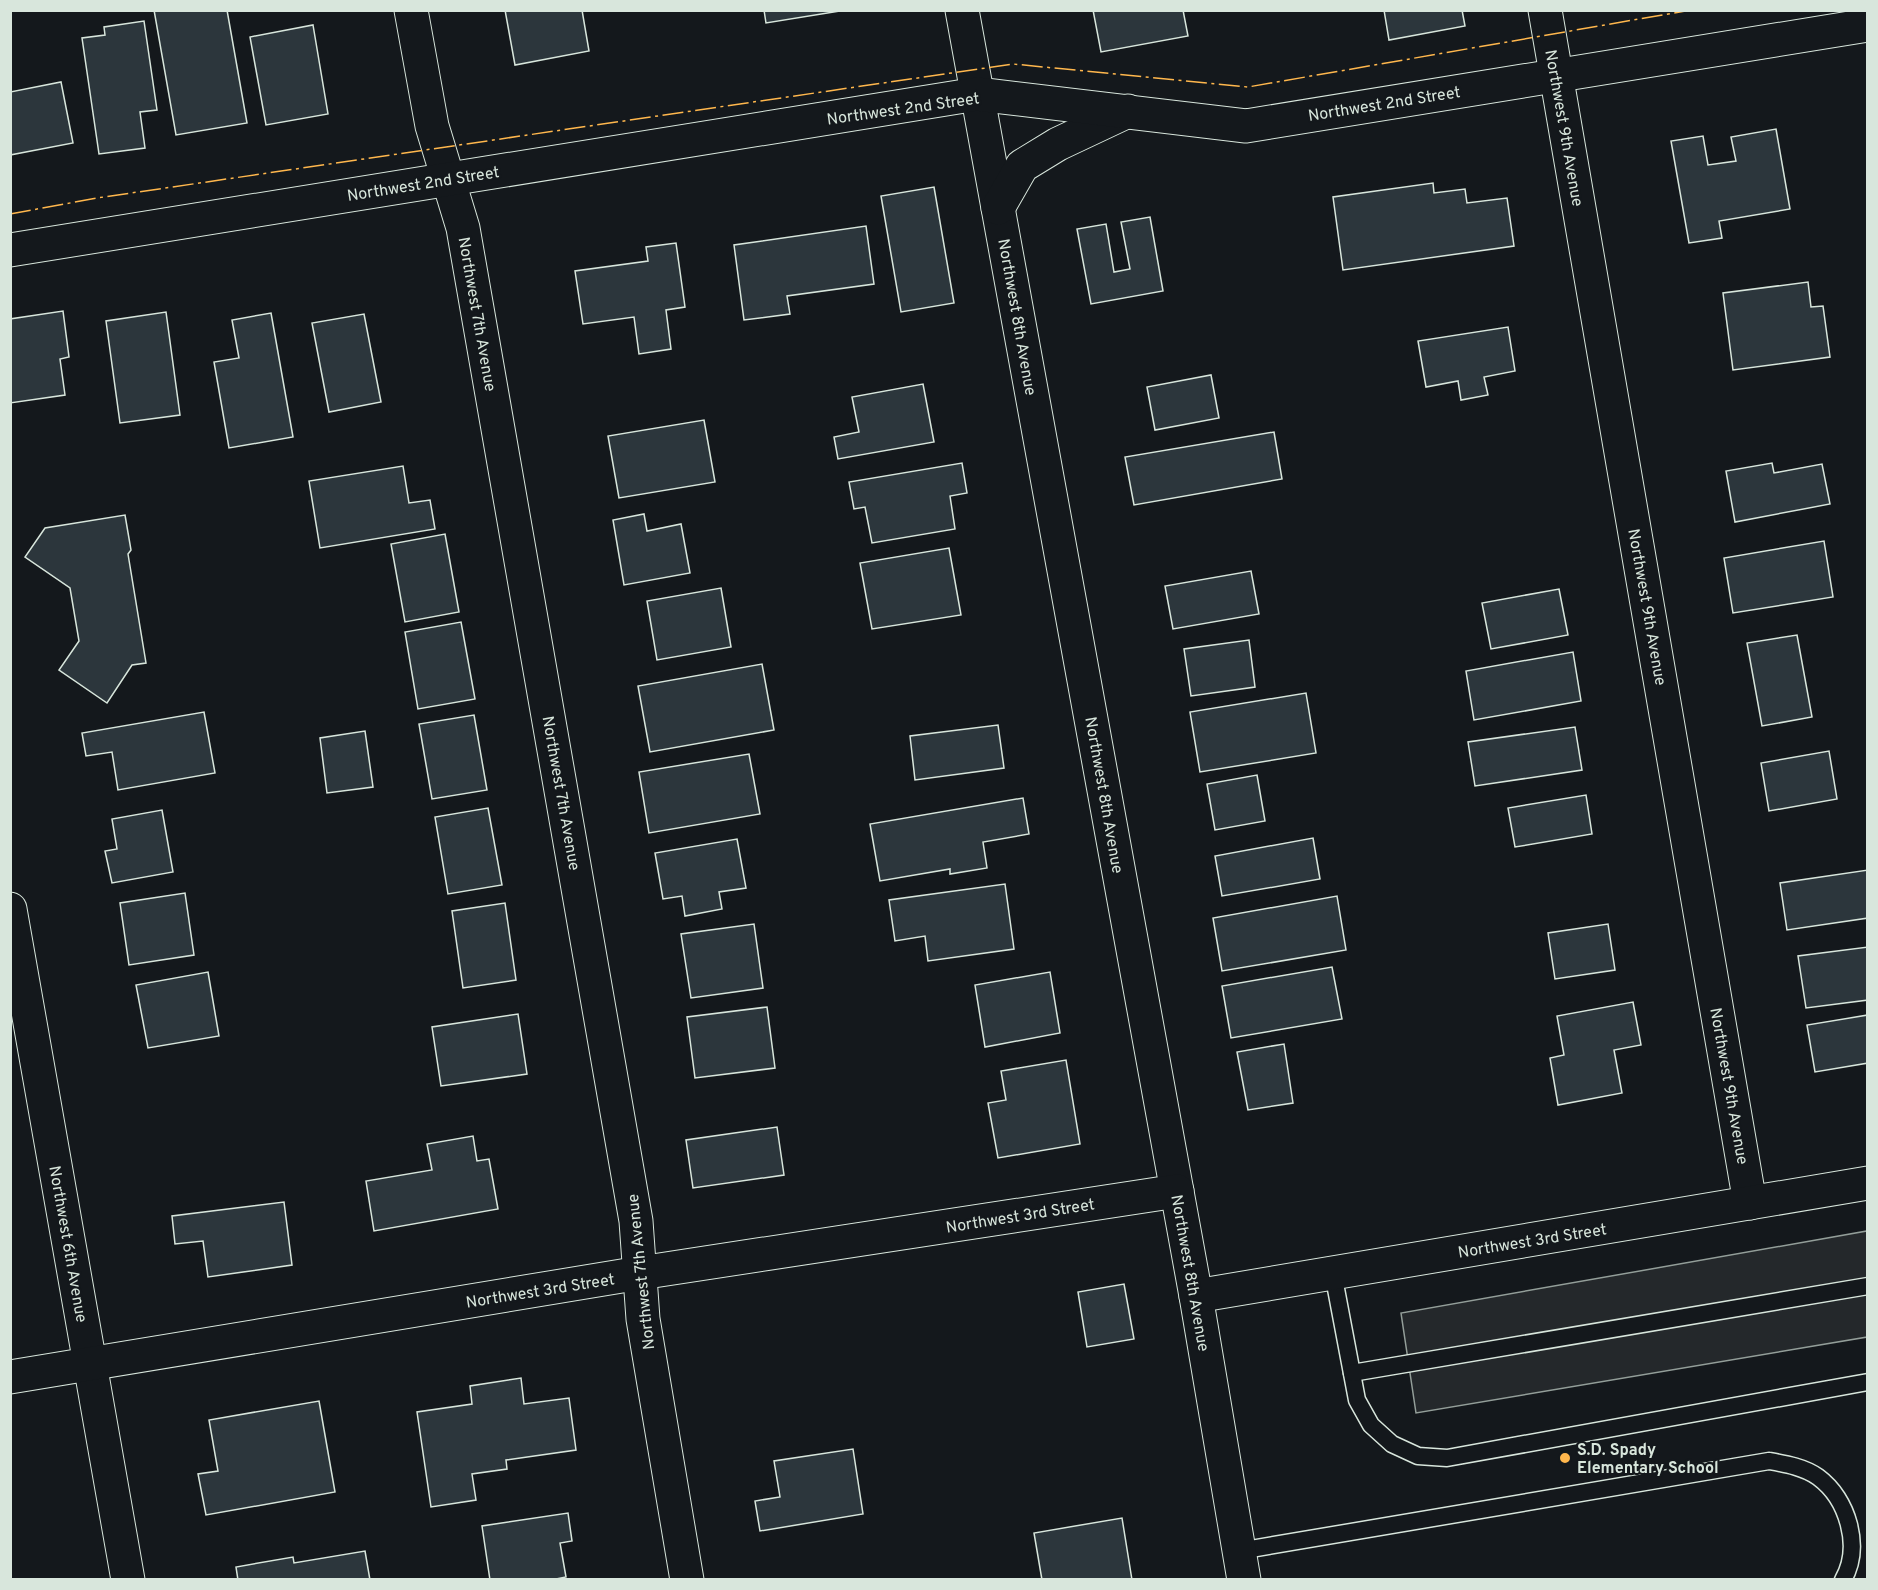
<svg xmlns="http://www.w3.org/2000/svg" width="1878" height="1590" font-family="Overpass,sans-serif">
  <rect width="100%" height="100%" fill="#14181c"/>
  <path fill="#24282b" stroke="#939e99" stroke-width="1.5" d="M1867,1231V1337L1416,1413L1401,1313Z"/>
  <g fill="#2c363c" stroke="#d8e6dc" stroke-width="1.5">
    <path d="M154,10H227L247,123L176,135Z"/>
    <path d="M505,10H582L589,51L515,65Z"/>
    <path d="M764,10H846L766,23Z"/>
    <path d="M1093,10H1183L1188,36L1101,52Z"/>
    <path d="M1384,10H1462L1465,26L1389,40Z"/>
    <path d="M144,21L157,110L140,112L145,148L99,154L82,38L105,35L104,27Z"/>
    <path d="M313,25L328,114L266,125L250,37Z"/>
    <path d="M61,82L73,143L10,155V92Z"/>
    <path d="M1776,129L1790,209L1719,221L1722,238L1689,243L1671,141L1703,136L1708,165L1736,161L1731,137Z"/>
    <path d="M1433,183L1434,193L1465,189L1467,203L1507,198L1514,246L1343,270L1333,197Z"/>
    <path d="M934,187L954,303L901,312L881,196Z"/>
    <path d="M1150,217L1163,291L1091,304L1077,229L1106,224L1114,272L1130,269L1121,222Z"/>
    <path d="M866,226L874,284L787,296L790,314L744,320L734,245Z"/>
    <path d="M676,243L685,307L666,310L671,349L639,354L634,317L583,324L575,271L648,261L646,247Z"/>
    <path d="M1808,282L1811,307L1823,306L1830,357L1733,370L1723,293Z"/>
    <path d="M63,311L69,357L60,359L65,395L10,403V319Z"/>
    <path d="M166,312L180,415L120,423L106,321Z"/>
    <path d="M271,313L293,437L229,448L214,362L239,358L232,320Z"/>
    <path d="M364,314L381,402L329,412L312,323Z"/>
    <path d="M1508,327L1515,371L1484,377L1488,395L1461,400L1458,381L1426,387L1418,341Z"/>
    <path d="M1211,375L1219,418L1155,430L1147,387Z"/>
    <path d="M923,384L934,442L838,459L834,437L859,432L852,397Z"/>
    <path d="M704,420L715,482L619,498L608,436Z"/>
    <path d="M1274,432L1282,479L1134,505L1125,457Z"/>
    <path d="M962,463L967,493L950,496L955,529L872,543L865,507L854,509L849,482Z"/>
    <path d="M1772,463L1774,473L1822,464L1830,504L1735,522L1726,471Z"/>
    <path d="M403,466L409,503L430,500L435,529L320,548L309,481Z"/>
    <path d="M644,514L647,531L681,524L690,573L624,585L613,520Z"/>
    <path d="M125,515L131,550L128,554L146,663L132,665L107,703L59,670L79,641L70,588L25,557L45,528Z"/>
    <path d="M445,534L459,612L405,622L391,544Z"/>
    <path d="M1824,541L1833,597L1733,613L1724,558Z"/>
    <path d="M949,548L961,615L872,629L860,563Z"/>
    <path d="M1251,571L1259,614L1173,629L1165,586Z"/>
    <path d="M721,588L731,647L657,660L647,601Z"/>
    <path d="M1559,589L1568,635L1491,649L1482,603Z"/>
    <path d="M461,622L475,699L418,709L405,632Z"/>
    <path d="M1797,635L1812,717L1762,726L1747,643Z"/>
    <path d="M1249,640L1255,687L1191,696L1184,649Z"/>
    <path d="M1573,652L1581,701L1474,720L1466,671Z"/>
    <path d="M762,664L774,730L650,752L638,686Z"/>
    <path d="M1306,693L1316,753L1200,772L1190,712Z"/>
    <path d="M204,712L215,773L118,790L112,752L86,756L82,733Z"/>
    <path d="M474,715L487,790L432,799L419,724Z"/>
    <path d="M998,725L1004,768L915,780L910,736Z"/>
    <path d="M1575,727L1582,770L1475,786L1468,742Z"/>
    <path d="M365,731L373,787L327,793L320,738Z"/>
    <path d="M1829,751L1837,799L1769,811L1761,763Z"/>
    <path d="M749,754L760,814L649,833L639,772Z"/>
    <path d="M1257,775L1265,821L1215,830L1207,784Z"/>
    <path d="M1586,795L1592,834L1515,847L1508,808Z"/>
    <path d="M1023,798L1029,834L983,842L987,868L950,874V869L880,881L870,824Z"/>
    <path d="M488,808L502,885L448,894L435,817Z"/>
    <path d="M162,810L173,872L112,883L105,851L117,849L112,819Z"/>
    <path d="M1313,838L1320,879L1222,896L1215,856Z"/>
    <path d="M737,839L746,888L719,892L722,909L685,916L682,896L663,899L655,853Z"/>
    <path d="M1868,870V918L1787,930L1780,883Z"/>
    <path d="M1005,884L1014,949L928,961L925,936L895,941L889,900Z"/>
    <path d="M185,893L194,955L129,965L120,903Z"/>
    <path d="M1337,896L1346,950L1222,971L1213,918Z"/>
    <path d="M505,903L516,980L463,988L452,911Z"/>
    <path d="M754,924L763,988L691,998L681,934Z"/>
    <path d="M1608,924L1615,970L1555,979L1548,933Z"/>
    <path d="M1868,947V1000L1806,1008L1798,956Z"/>
    <path d="M1332,967L1342,1019L1231,1038L1222,986Z"/>
    <path d="M208,972L219,1036L148,1048L136,985Z"/>
    <path d="M1050,972L1060,1033L985,1047L975,985Z"/>
    <path d="M1633,1002L1641,1045L1614,1050L1622,1093L1558,1105L1550,1058L1564,1055L1557,1016Z"/>
    <path d="M767,1007L775,1068L695,1078L687,1017Z"/>
    <path d="M518,1014L527,1074L441,1086L432,1027Z"/>
    <path d="M1868,1015V1063L1815,1072L1807,1025Z"/>
    <path d="M1284,1044L1293,1103L1248,1110L1237,1052Z"/>
    <path d="M1066,1060L1080,1144L998,1158L988,1103L1006,1100L1001,1071Z"/>
    <path d="M777,1127L784,1175L693,1188L686,1140Z"/>
    <path d="M473,1136L477,1161L489,1159L498,1209L374,1231L366,1181L432,1170L427,1144Z"/>
    <path d="M284,1202L292,1265L208,1277L203,1241L175,1244L172,1216Z"/>
    <path d="M1124,1284L1134,1339L1087,1347L1078,1292Z"/>
    <path d="M521,1378L524,1404L569,1398L576,1450L506,1460L507,1469L472,1474L476,1500L431,1507L417,1412L472,1404L470,1386Z"/>
    <path d="M319,1401L335,1492L206,1515L198,1474L218,1471L209,1420Z"/>
    <path d="M853,1449L863,1514L760,1531L755,1501L780,1497L774,1461Z"/>
    <path d="M568,1513L572,1541L560,1543L566,1577L551,1580H490L482,1526Z"/>
    <path d="M1122,1518L1132,1580H1042L1034,1533Z"/>
    <path d="M365,1551L370,1580H238L236,1567L293,1557L294,1563Z"/>
  </g>
  <g fill="none" stroke-linecap="round" stroke-linejoin="round">
    <g stroke="#d8e6dc" stroke-width="19">
      <g id="lane">
        <path d="M1333,1273L1357,1400L1371,1425L1392,1444L1418,1456L1447,1458L1868,1382"/>
        <path d="M1352,1373L1868,1286"/>
        <path d="M1239,1551L1769,1461C1786,1464 1804,1467 1818,1477C1848,1499 1862,1547 1843,1580"/>
      </g>
    </g>
    <g stroke="#d8e6dc" stroke-width="35">
      <g id="street">
        <path d="M411,10L432,126L463,228L636,1221L643,1319L687,1580"/>
        <path d="M962,10L1196,1296L1244,1580"/>
        <path d="M1545,10L1750,1203"/>
        <path d="M998,208L1022,166L1058,144L1128,111"/>
        <path d="M10,250L977,94L1246,126L1868,25"/>
        <path d="M10,909L128,1580"/>
        <path d="M1196,1296L1868,1183"/>
        <path d="M10,1377L640,1273L1177,1191"/>
      </g>
    </g>
    <use href="#lane" stroke="#14181c" stroke-width="16"/>
    <use href="#street" stroke="#14181c" stroke-width="33"/>
    <path stroke="#ffb74d" stroke-width="1.5" stroke-dasharray="21 4.5 3 4.5" stroke-linecap="butt" d="M10,214L97,198L1013,64L1248,87L1691,10"/>
  </g>
  <circle fill="#ffb74d" stroke="#14181c" stroke-width="2" cx="1565" cy="1458" r="6"/>
  <g text-anchor="middle" stroke-width="4.5" stroke-linejoin="round" paint-order="stroke">
    <g font-size="16" fill="#d8e6dc" stroke="#14181c">
      <text transform="translate(1384 103) rotate(-9)" y="6">Northwest 2nd Street</text>
      <text transform="translate(903 108) rotate(-8)" y="6">Northwest 2nd Street</text>
      <text transform="translate(1565 128) rotate(80)" y="6">Northwest 9th Avenue</text>
      <text transform="translate(423 183) rotate(-9)" y="6">Northwest 2nd Street</text>
      <text transform="translate(478 314) rotate(80)" y="6">Northwest 7th Avenue</text>
      <text transform="translate(1018 317) rotate(80)" y="6">Northwest 8th Avenue</text>
      <text transform="translate(1648 607) rotate(80)" y="6">Northwest 9th Avenue</text>
      <text transform="translate(562 793) rotate(80)" y="6">Northwest 7th Avenue</text>
      <text transform="translate(1105 795) rotate(80)" y="6">Northwest 8th Avenue</text>
      <text transform="translate(1730 1086) rotate(80)" y="6">Northwest 9th Avenue</text>
      <text transform="translate(1020 1215) rotate(-9)" y="6">Northwest 3rd Street</text>
      <text transform="translate(1532 1240) rotate(-9)" y="6">Northwest 3rd Street</text>
      <text transform="translate(69 1244) rotate(80)" y="6">Northwest 6th Avenue</text>
      <text transform="translate(640 1272) rotate(-96)" y="6">Northwest 7th Avenue</text>
      <text transform="translate(1191 1273) rotate(80)" y="6">Northwest 8th Avenue</text>
      <text transform="translate(540 1290) rotate(-9)" y="6">Northwest 3rd Street</text>
    </g>
    <g font-size="16" font-weight="bold" fill="#d8e6dc" stroke="#14181c" text-anchor="start">
      <text x="1577" y="1455">S.D. Spady<tspan x="1577" dy="18">Elementary School</tspan></text>
    </g>
  </g>
  <rect width="1878" height="1590" fill="none" stroke="#d8e6dc" stroke-width="24"/>
</svg>
